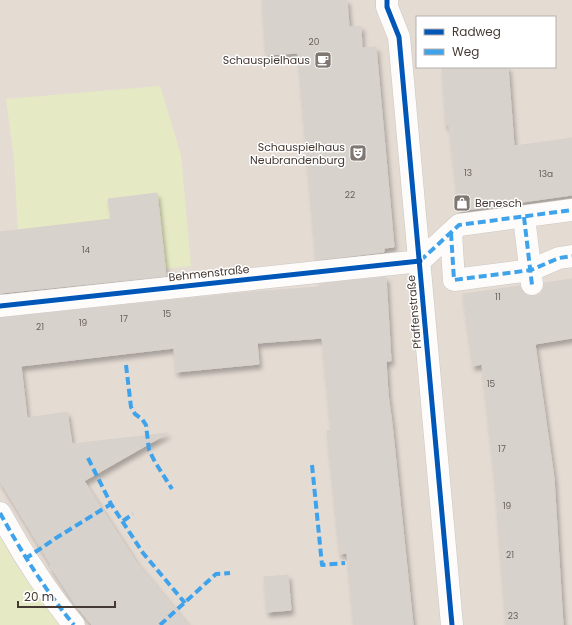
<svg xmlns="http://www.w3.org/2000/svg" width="572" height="625" font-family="Poppins,sans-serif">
  <defs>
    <filter id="shadow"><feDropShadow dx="2.5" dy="4.5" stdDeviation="2" flood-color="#0004"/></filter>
  </defs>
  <rect width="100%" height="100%" fill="#f0ebe6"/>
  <path fill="#e4dbd3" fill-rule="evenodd" d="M0,0H572V625H59L16,565L0,537ZM417,17H555V67H417Z"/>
  <g fill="#e6eac4">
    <path d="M160,86L181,155L191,266L165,269L157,193L108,199L111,219L18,230L14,159L6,99Z"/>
    <path d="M0,537L16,565L59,625H0Z"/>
  </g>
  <g fill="#d8d2cd" stroke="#d8d1cc" filter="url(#shadow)">
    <path d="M262,0H347L349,27L361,26L362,48L376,47L394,247L384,248V252L316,260L298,53L266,55Z"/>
    <path d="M442,67H508L514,146L572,138V195L459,211L449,125H446Z"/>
    <path d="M157,193L166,276L0,293V232L111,219L108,199Z"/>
    <path d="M386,277L391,361H386L388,394L392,424L413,625H354L347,553L340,554L327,431L331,430L322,338L257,343L259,364L176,372L174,348L21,366L27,418L67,412L72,444L168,433L84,481L136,562L188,625H92L77,607L50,566L51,565L0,481V318L251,292L319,287V284Z"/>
    <path d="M572,279V338L535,344L554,478L563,625H506L495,481L482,364L473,366L463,294L520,286L522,292L527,295L534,296L540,294L544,289V283Z"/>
    <path d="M288,575L291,610L267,612L264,577Z"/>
  </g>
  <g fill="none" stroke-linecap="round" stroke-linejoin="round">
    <g stroke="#ccc7c2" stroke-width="23">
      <g id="minor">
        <path d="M387,0V7L399,37L452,625"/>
        <path d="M524,217L532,284"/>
        <path d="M451,233L454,280L531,270L559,258L572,256"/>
        <path d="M0,306L420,261L459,225L572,210"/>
        <path d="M0,513C22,553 45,590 74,625"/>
      </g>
    </g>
    <use href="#minor" stroke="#fdfcfb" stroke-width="22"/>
    <g stroke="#3fa3eb" stroke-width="4" stroke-dasharray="8 4" stroke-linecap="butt">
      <path d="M524,217L532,285"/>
      <path d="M451,233L454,280L531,270L559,258L572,256"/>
      <path d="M420,261L459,225L572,210"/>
      <path d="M126,365L131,407L135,414L142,419L146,425L149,450L155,462L172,489"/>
      <path d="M88,458L111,504L143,553L185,603"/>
      <path d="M312,465L322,565L345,563"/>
      <path d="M0,513C22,553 45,590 74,625"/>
      <path d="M123,521L133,514"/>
      <path d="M25,559L56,538L111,504"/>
      <path d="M160,625L216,574L230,573"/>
    </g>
    <g stroke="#fff" stroke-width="8">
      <g id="cycleway">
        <path d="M387,0V7L399,37L452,625"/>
        <path d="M0,306L420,261"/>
      </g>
    </g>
    <use href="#cycleway" stroke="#0057b8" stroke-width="5"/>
  </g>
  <defs>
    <g id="cafe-square" transform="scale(0.9)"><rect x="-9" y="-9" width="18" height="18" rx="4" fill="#817772" stroke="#fff"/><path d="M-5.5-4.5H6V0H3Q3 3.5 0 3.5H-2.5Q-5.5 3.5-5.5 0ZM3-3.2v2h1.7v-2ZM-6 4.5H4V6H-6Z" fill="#fff"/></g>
    <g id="theatre-square" transform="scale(0.9)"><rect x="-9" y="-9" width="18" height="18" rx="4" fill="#817772" stroke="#fff"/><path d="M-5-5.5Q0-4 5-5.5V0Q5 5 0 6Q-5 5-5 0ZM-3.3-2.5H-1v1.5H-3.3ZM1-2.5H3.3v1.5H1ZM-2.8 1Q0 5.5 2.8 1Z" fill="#fff"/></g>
    <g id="shop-square" transform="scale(0.9)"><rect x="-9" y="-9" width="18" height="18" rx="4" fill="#817772" stroke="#fff"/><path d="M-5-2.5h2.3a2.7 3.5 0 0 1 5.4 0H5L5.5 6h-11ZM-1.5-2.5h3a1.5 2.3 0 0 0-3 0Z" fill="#fff"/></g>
  </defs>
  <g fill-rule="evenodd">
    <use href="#cafe-square" x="323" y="60"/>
    <use href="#theatre-square" x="358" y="153"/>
    <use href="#shop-square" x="462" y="203"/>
  </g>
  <g text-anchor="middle" stroke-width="3" stroke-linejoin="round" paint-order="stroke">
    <g font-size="9" fill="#6b615b">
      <text x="314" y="45">20</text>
      <text x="468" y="176">13</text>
      <text x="546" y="177">13a</text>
      <text x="350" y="198">22</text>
      <text x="86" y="253">14</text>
      <text x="498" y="300">11</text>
      <text x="167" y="317">15</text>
      <text x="124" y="322">17</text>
      <text x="83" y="326">19</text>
      <text x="40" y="330">21</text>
      <text x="491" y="387">15</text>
      <text x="502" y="452">17</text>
      <text x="507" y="509">19</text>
      <text x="510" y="558">21</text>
      <text x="513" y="619">23</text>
    </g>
    <g font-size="11" fill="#453933" stroke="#fff" text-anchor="end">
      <text x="310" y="64">Schauspielhaus</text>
      <text x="345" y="151">Schauspielhaus<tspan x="345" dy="13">Neubrandenburg</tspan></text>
      <text x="475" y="207" text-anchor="start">Benesch</text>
    </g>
    <g font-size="11" fill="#453933" stroke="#fff">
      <text transform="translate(209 273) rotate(-6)" y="4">Behmenstraße</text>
      <text transform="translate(414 312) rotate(-95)" y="4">Pfaffenstraße</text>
    </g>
  </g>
  <rect x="416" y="16" width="140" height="52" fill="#ffffff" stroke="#b5b0ad"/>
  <rect x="424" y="29" width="20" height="6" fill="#0057b8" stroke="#b5b0ad"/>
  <text x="452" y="36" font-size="12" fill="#453933">Radweg</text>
  <rect x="424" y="49" width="20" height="6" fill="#3fa3eb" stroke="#b5b0ad"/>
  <text x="452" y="56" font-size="12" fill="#453933">Weg</text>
  <path d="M18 601v6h97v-6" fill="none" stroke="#453933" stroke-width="2"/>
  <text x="24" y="601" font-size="12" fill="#453933" stroke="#ffffff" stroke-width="3" paint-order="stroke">20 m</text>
</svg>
